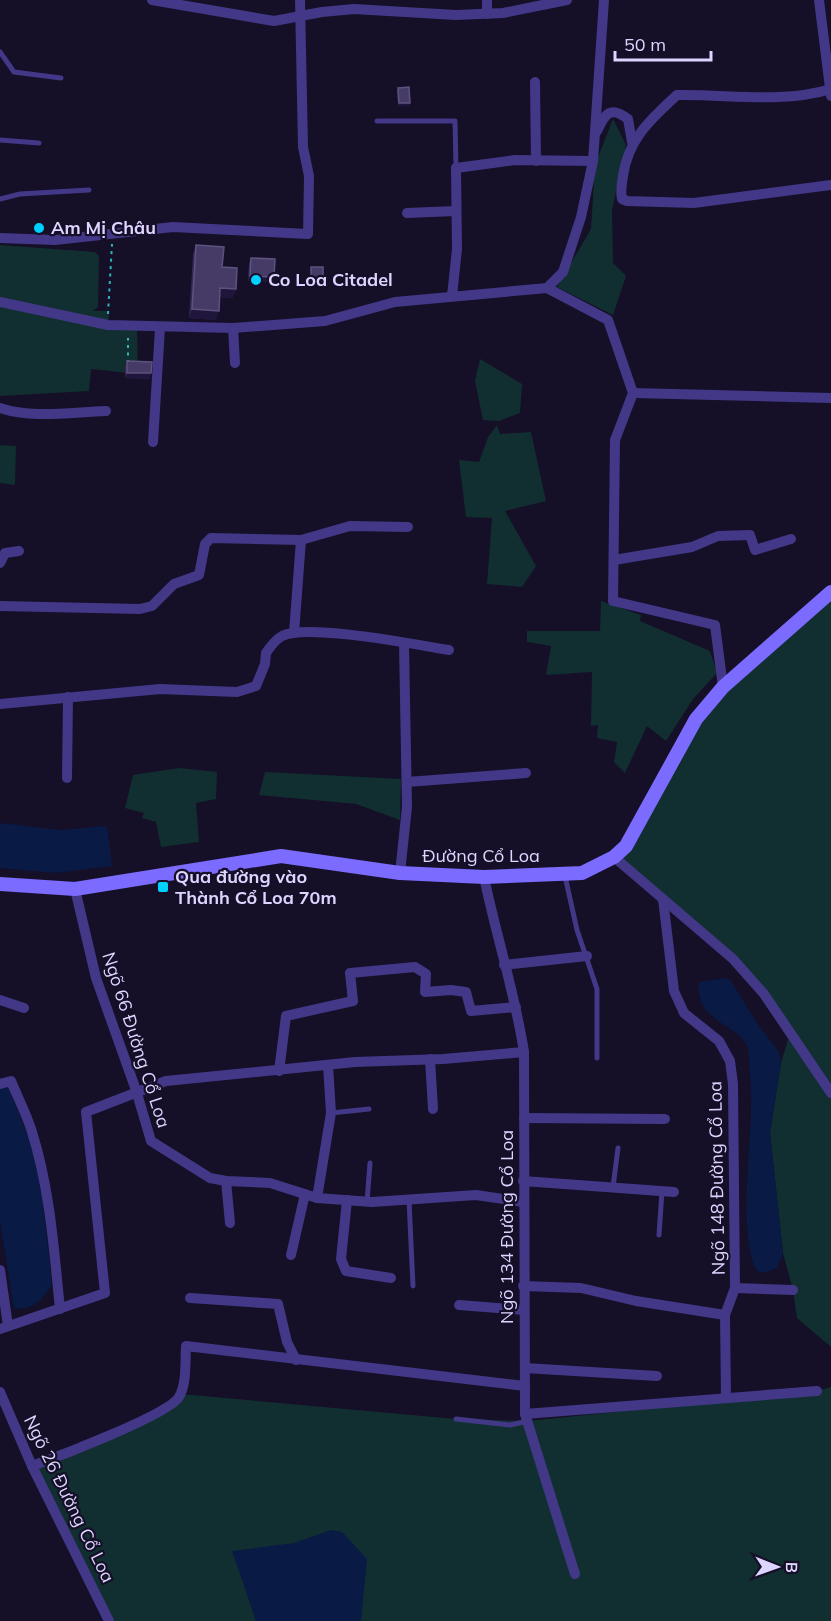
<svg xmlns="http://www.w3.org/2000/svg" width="831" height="1621" font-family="Mulish,sans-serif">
  <rect width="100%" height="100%" fill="#150f27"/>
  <g fill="#112f31">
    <path d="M613,119L626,145L612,210L613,263L626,276L613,315L557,287L591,229L595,165Z"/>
    <path d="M0,245L95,252L99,256L98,307L93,311H109L108,325L137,327L138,374L91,369L89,391L0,396Z"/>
    <path d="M480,359L522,384L520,413L499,421L483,420L475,381Z"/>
    <path d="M497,425L500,434L531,432L546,501L505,511L536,566L522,587L487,584L492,518L466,517L459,460L479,462L488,437Z"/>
    <path d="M0,445L16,446L15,485L0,483Z"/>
    <path d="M831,592V1347L797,1318L793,1290L783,1253L770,1133L781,1063L790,1033L733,959L614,857L696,719Z"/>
    <path d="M601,601L641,615L640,621L710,651L717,673L693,699L666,741L647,726L625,773L614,762L617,742L597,738L598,725L591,726L592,672L546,675L551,646L527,642V631H600Z"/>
    <path d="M179,768L217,772L216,799L196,803L199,842L161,847L156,822L142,818L144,813L125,808L133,775Z"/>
    <path d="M265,772L401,779L400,820L356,804L259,795Z"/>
    <path d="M831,1387V1621H107L32,1466L164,1409L181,1394L456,1419L528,1421L817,1391Z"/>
  </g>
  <g fill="#091a45">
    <path d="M0,823L60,830L107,826L112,866L56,873L0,868Z"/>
    <path d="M725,978L731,981L757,1023L779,1052L781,1063L770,1133L783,1253L777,1268L764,1273L757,1271C738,1239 751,1146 751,1107C752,1087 749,1067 748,1047C734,1021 695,1022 699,982Z"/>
    <path d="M8,1086L30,1141L41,1182L52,1285C43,1298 32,1312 14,1308L13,1303L0,1222V1087Z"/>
    <path d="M331,1530L342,1532L367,1559L361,1621H256L232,1551L294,1543Z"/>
  </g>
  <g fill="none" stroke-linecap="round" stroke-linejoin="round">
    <g stroke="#2cb7bb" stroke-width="2" stroke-dasharray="3 4.5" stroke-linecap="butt">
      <path d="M108,314L112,244"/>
      <path d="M128,363V338"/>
    </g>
    <g stroke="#423887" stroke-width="5">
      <path d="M0,52L14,72L61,78"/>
      <path d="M377,121H455L456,168"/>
      <path d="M0,140L39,143"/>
      <path d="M0,199L20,194L89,190"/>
      <path d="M565,876L577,930L597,989V1058"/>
      <path d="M331,1113L369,1109"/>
      <path d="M613,1187L618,1148"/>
      <path d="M409,1200L413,1286"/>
      <path d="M367,1202L370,1163"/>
      <path d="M659,1235L662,1191"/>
      <path d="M456,1419L510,1425L528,1421"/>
    </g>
    <g stroke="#423887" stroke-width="10">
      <path d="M152,0L274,21L322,12L354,9L456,15L503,13L567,0"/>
      <path d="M487,0V14"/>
      <path d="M819,0L831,96"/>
      <path d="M535,82L536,161"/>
      <path d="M831,89C781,104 729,94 677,95C651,119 628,139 623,176C622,184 620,191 622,199L627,201L694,203L831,185"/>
      <path d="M597,131C605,114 610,105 628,119L632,142"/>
      <path d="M407,213L456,211"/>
      <path d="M0,238L55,240L173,227L308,234L309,176L303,147L300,0"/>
      <path d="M547,288L563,272L581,217L593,161L604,0"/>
      <path d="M452,296L457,249L456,168L515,160L593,161"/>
      <path d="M0,302L108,325L233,328L325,321L395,302L547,288L608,320L633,393L615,440L613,601L715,625L723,687"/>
      <path d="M233,328L235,363"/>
      <path d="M633,393L831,398"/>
      <path d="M0,408C32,419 72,412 106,411"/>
      <path d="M153,442L160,328"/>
      <path d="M614,560L692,547L718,536L750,535L755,550L791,539"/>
      <path d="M0,563L5,553L19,551"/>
      <path d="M0,606L140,609L152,606L174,584L199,575L205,544L211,538L301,540L350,526L408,527"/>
      <path d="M294,633L301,540"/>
      <path d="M0,704L160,689L237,692L256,686L265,664L266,653C270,647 275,640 282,636C306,623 418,645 449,650"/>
      <path d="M67,778L68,697"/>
      <path d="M407,782L526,773"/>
      <path d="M614,857L733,959L764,994L831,1093"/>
      <path d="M400,873L407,807L404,644"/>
      <path d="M484,877C496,935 515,993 524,1052L525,1414L575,1574"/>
      <path d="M75,889L96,978L136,1090L151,1141L210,1178L226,1181L270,1183L317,1198L372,1202L476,1195L523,1202"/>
      <path d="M663,899L674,991L684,1013L719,1041L730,1061L733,1084L735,1288L725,1315L726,1398"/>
      <path d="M504,965L587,956"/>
      <path d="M0,1000L24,1008"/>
      <path d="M430,1059L433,1109"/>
      <path d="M279,1071L286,1016L353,1001L350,973L415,967L426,974L425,992L451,990L466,992L471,1011L516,1007"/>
      <path d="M0,1084L11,1081C18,1098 27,1115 32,1132C50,1189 54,1250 60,1309"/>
      <path d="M524,1118L665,1119"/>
      <path d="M226,1181L230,1223"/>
      <path d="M523,1181L674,1192"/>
      <path d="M317,1198L331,1113L328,1065"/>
      <path d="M347,1200L341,1259L346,1271L391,1278"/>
      <path d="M291,1255L305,1194"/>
      <path d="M0,1270L8,1326"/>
      <path d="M523,1286L581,1288L636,1301L725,1315"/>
      <path d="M735,1288L793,1290"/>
      <path d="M190,1298L278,1304L287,1342L296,1360"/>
      <path d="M459,1305L524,1310"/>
      <path d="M0,1329L105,1293L86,1112L166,1081L355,1062L443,1059L524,1052"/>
      <path d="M525,1368L657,1376"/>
      <path d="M0,1392L32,1466L109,1621"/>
      <path d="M525,1414L817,1391"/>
      <path d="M32,1466C57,1457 168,1415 179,1397C187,1384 185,1361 186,1346L525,1386"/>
    </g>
    <path stroke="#7b6bff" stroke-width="14" d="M0,884L75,889L281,856L400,873L484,877L582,873L614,857L626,846L696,719L723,687L831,592"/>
  </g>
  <g fill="#342755">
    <path d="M398,88L409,106H398L397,91Z"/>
    <path d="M196,245L222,267L236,289L232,298L220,297L216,320L189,318L193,254Z"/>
    <path d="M251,258L274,277L272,282L248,281L249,263Z"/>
    <path d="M127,361L151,373L149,379L125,378V367Z"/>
  </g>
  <g fill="#20163b">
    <path d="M399,103H410L409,106H398Z"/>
    <path d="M250,276L274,277L272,282L248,281Z"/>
    <path d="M311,281H323L322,284L310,283Z"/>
    <path d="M220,288L236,289L232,298L217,297Z"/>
    <path d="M192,309L219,311L216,320L189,318Z"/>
    <path d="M127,373H151L149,379L125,378Z"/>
  </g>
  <g fill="#463a67" stroke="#5e527f" stroke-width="1.5">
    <path d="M409,87L410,103H399L398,88Z"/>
    <path d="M196,245L224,247L222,267L237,268L236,289L220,288L219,311L192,309Z"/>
    <path d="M251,258L275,259L274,277L250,276Z"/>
    <rect x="311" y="267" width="12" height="14"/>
    <path d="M127,361L152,362L151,373H127Z"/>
  </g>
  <g fill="#00d0ff" stroke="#150f27" stroke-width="2">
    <circle cx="39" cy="228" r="6"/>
    <circle cx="256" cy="280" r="6"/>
    <rect x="157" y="881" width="12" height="12" rx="3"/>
  </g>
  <g text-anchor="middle" stroke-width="4.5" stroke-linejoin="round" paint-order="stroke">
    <g font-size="18" font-weight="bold" fill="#ddd4ff" stroke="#150f27" text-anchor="start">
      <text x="51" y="234">Am Mị Châu</text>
      <text x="268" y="286">Co Loa Citadel</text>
      <text x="175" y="883">Qua đường vào<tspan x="175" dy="21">Thành Cổ Loa 70m</tspan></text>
    </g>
    <g font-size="18" fill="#ddd4ff" stroke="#150f27">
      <text x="481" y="862">Đường Cổ Loa</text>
      <text transform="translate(136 1040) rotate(72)" y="6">Ngõ 66 Đường Cổ Loa</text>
      <text transform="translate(717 1178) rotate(-91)" y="6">Ngõ 148 Đường Cổ Loa</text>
      <text transform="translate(507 1227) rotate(-90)" y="6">Ngõ 134 Đường Cổ Loa</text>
      <text transform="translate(69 1499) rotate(64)" y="6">Ngõ 26 Đường Cổ Loa</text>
    </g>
  </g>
  <g transform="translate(777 1567) rotate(91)" stroke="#150f27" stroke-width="4.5" paint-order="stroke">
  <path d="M0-4.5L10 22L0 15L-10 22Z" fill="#ddd4ff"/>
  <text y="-9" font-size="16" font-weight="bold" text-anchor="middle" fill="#ddd4ff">B</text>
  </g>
  <path d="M615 51v9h96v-9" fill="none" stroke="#ddd4ff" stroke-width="3"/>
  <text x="624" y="51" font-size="18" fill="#ddd4ff" stroke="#150f27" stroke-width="4.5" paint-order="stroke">50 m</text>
</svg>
